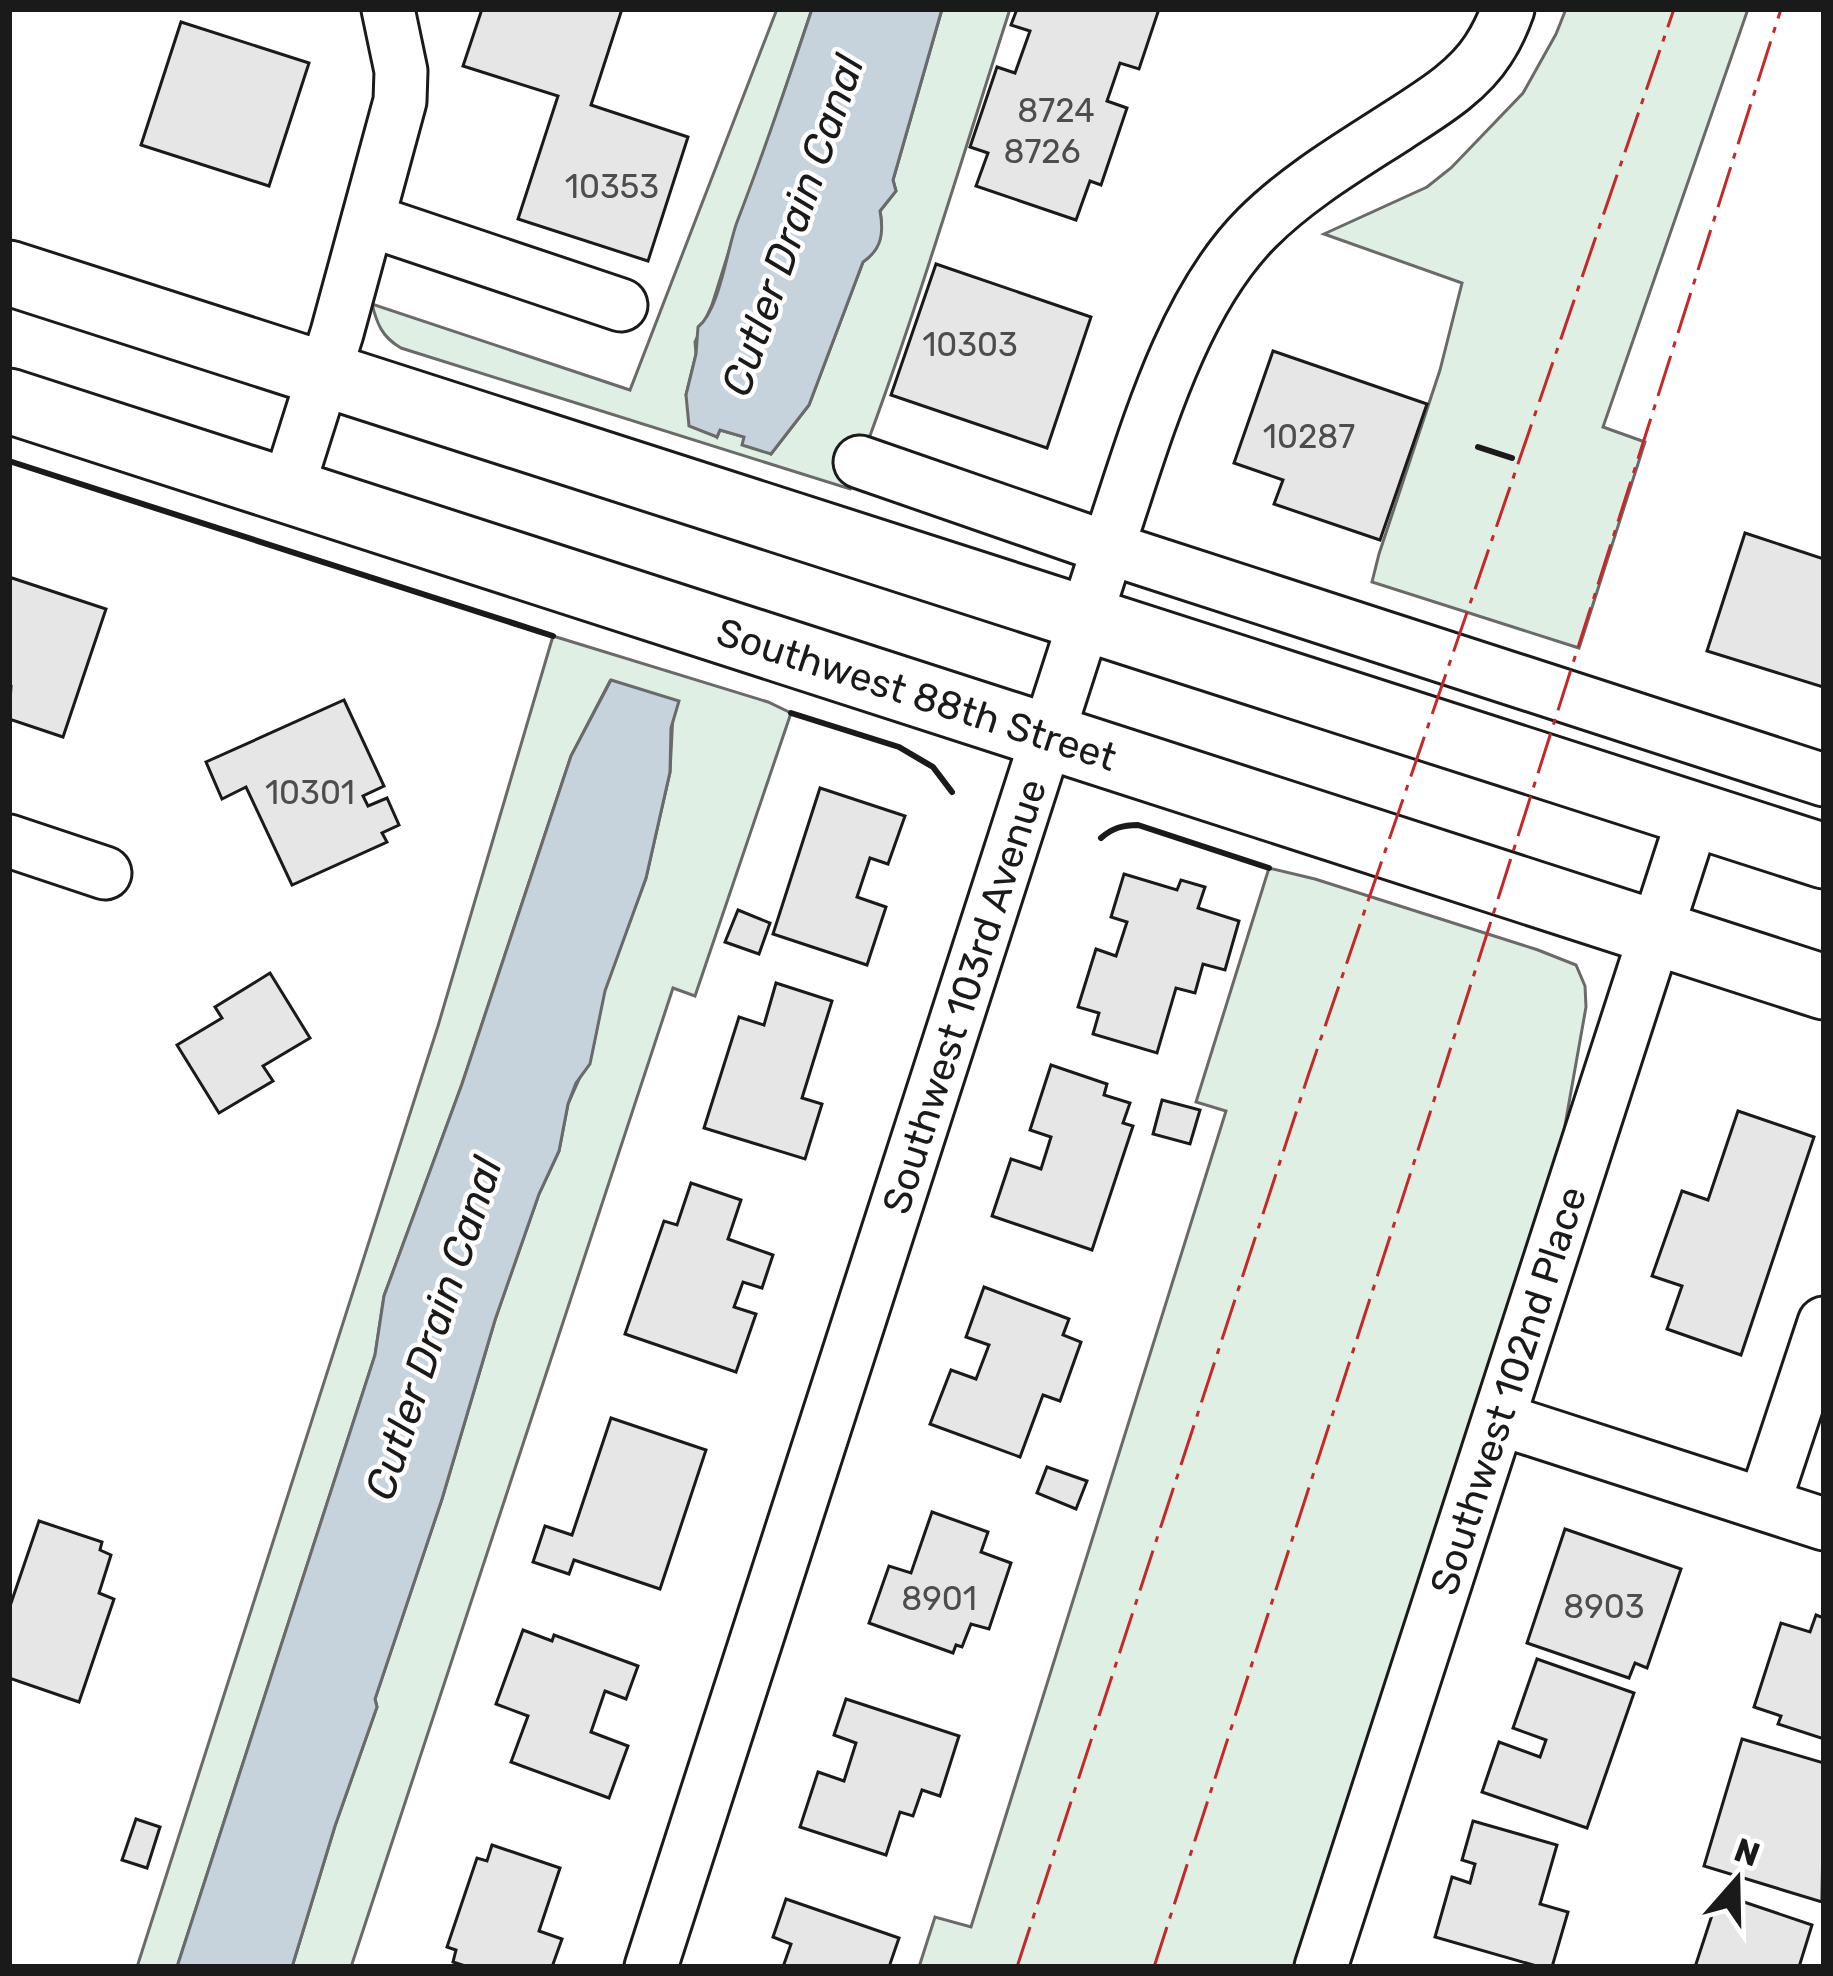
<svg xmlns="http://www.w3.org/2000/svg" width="1833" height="1976" font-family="Rubik,sans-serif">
  <rect width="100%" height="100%" fill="#fff"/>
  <g fill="#e0efe3" stroke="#6a6a6a" stroke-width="3">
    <path d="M777,9H812L758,170L738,222L712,305L695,342L696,354L686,395L717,437L720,430L745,437L771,454L809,405L863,262C879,251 884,229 880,211L896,191L893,180L942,9H1010C958,170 911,331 850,489L401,348C382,337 377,324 372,304L630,390Z"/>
    <path d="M1566,9H1748L1603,427L1645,442L1579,648L1372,582L1379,554L1440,370L1462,283L1324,234L1427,187L1451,168L1523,93L1556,34Z"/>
    <path d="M553,636L768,702L791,713L695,996L673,988L351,1967H292L335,1826L377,1707L375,1699L442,1499L495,1320L539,1194L559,1151L568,1104L593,1048L604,991L646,878L670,772L673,713L610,681L571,756L462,1084L384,1296L375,1355L177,1967H137L438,1026Z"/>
    <path d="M1269,868L1315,879L1538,950L1576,965L1585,986L1586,1007L1564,1131L1546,1194L1298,1967H919L935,1917L971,1927L1226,1111L1196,1102Z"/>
  </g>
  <g fill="#c6d2dc" stroke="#6a6a6a" stroke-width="3">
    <path d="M812,9H942L893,180L896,191L880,211C884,233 882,249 863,262L809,405L771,454L742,445L744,437L720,430L717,437L689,426L686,395L696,354L698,327C720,309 727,249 737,222C764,152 788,81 812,9Z"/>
    <path d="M611,680L679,701L671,728L670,772L646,878L605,991L590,1064L576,1083L568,1104L559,1151L539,1194L495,1320L442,1499L375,1699L377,1707L335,1826L292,1967H177L375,1355L384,1296L462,1084L571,756Z"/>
  </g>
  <g fill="#e6e6e6" stroke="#1a1a1a" stroke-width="3">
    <path d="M482,9H622L591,105L688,137L648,261L518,219L558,96L463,66Z"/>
    <path d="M1017,9H1159L1139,69L1120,63L1107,101L1127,108L1101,185L1090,181L1076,220L976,186L988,153L970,147L997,67L1015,73L1030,31L1011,25Z"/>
    <path d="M181,22L309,63L269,186L141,145Z"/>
    <path d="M936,264L1091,317L1047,448L891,395Z"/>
    <path d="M1273,351L1427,404L1380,540L1274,504L1283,480L1234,463Z"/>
    <path d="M1745,533L1824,559L1823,687L1707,651Z"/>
    <path d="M9,577L106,609L63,737L9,719L11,686L9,685Z"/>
    <path d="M344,700L384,786L363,796L368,806L387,798L399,825L382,833L387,842L292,885L246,787L222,799L206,762Z"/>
    <path d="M820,788L905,816L888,864L870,858L857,897L886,907L867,965L773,934Z"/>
    <path d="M1124,874L1177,890L1181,880L1205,887L1198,908L1239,921L1225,970L1203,964L1195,993L1176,988L1157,1053L1093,1034L1099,1013L1078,1007L1096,949L1116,956L1127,922L1111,917Z"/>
    <path d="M738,910L770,923L759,954L725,942Z"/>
    <path d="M270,973L310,1038L263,1066L273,1081L219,1113L177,1045L222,1018L215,1007Z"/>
    <path d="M776,983L832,1001L802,1098L822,1104L805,1159L704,1128L739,1017L764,1025Z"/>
    <path d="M1051,1065L1107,1084L1104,1095L1130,1103L1123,1123L1133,1126L1092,1250L992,1216L1011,1159L1041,1169L1051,1137L1030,1130Z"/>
    <path d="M1162,1100L1200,1110L1190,1144L1153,1134Z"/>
    <path d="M1738,1111L1814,1137L1741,1355L1667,1329L1682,1286L1652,1276L1682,1191L1708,1200Z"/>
    <path d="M691,1183L741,1200L728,1239L773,1255L762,1288L743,1282L734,1307L756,1314L736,1372L625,1334L664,1221L677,1225Z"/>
    <path d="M984,1287L1069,1319L1063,1335L1081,1342L1060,1401L1043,1395L1020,1457L930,1424L951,1370L976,1379L989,1345L966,1337Z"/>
    <path d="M611,1418L706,1450L660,1589L574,1560L569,1574L533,1562L545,1526L572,1535Z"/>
    <path d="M1047,1467L1087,1481L1076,1509L1037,1493Z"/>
    <path d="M932,1512L988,1532L981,1552L1011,1563L989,1629L971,1624L962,1647L956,1645L953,1653L869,1623L889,1566L911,1573Z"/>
    <path d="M39,1521L102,1542L100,1550L111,1555L99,1593L114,1599L79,1702L9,1678V1609Z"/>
    <path d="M1565,1529L1681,1569L1647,1668L1635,1663L1629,1678L1527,1643Z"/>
    <path d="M1816,1615L1824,1618V1739L1778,1724L1781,1716L1754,1707L1781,1623L1810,1632Z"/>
    <path d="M523,1630L552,1641L554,1635L638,1666L626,1699L605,1691L591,1732L628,1746L609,1798L511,1762L528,1716L496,1704Z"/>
    <path d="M1537,1659L1634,1693L1587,1828L1482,1792L1499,1742L1540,1757L1546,1740L1513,1728Z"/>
    <path d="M846,1699L959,1736L940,1796L922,1790L913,1816L900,1812L886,1855L800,1827L818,1772L844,1781L856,1743L834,1735Z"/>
    <path d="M1742,1739L1824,1763L1822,1902L1704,1866Z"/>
    <path d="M136,1819L160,1827L147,1868L122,1860Z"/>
    <path d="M1473,1821L1557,1845L1540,1904L1568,1912L1552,1967H1540L1435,1937L1452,1877L1470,1883L1475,1864L1462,1860Z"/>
    <path d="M492,1845L560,1868L539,1931L562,1939L552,1967H461L462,1965L453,1962L456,1950L447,1947L477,1858L487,1861Z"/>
    <path d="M786,1899L899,1938L889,1967H783L791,1944L773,1937Z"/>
    <path d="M1738,1900L1812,1925L1799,1967H1695L1715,1906L1734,1912Z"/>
  </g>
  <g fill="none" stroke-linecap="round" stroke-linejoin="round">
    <g stroke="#1a1a1a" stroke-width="57">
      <g id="minor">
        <path d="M368,220L621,305"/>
        <path d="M860,462L1108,548L1824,780"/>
        <path d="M287,491L337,333L400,101L401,71L388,9"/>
        <path d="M9,841L105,873"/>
        <path d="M1499,1419L1824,1524"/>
        <path d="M1764,1504L1824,1323"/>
        <path id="s1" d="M651,1967L1119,514C1150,420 1186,299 1257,228C1298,187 1349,157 1397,126C1429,105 1467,83 1488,50C1496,38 1503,23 1508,9"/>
        <path id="s2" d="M1321,1967L1694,815"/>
      </g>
    </g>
    <g stroke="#1a1a1a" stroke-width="69">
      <g id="major">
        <path d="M9,273L1824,856"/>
        <path id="s3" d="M9,401L1824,987"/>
      </g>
    </g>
    <use href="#minor" stroke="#fff" stroke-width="51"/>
    <use href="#major" stroke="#fff" stroke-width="63"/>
    <g stroke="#1a1a1a" stroke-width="6">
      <path d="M1478,447L1512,458"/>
      <path d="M9,461L553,636"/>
      <path d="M791,713L899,747L933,767L952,792"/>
      <path d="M1101,838C1112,828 1123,825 1138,825L1269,868"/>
    </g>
    <g stroke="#c62828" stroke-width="3" stroke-dasharray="42 9 6 9" stroke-linecap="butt">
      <path d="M1017,1967L1308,1076L1674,9"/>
      <path d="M1154,1967L1429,1116L1781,9"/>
    </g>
  </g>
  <g text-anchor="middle" stroke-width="9" stroke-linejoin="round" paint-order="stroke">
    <g font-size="33" fill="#4d4d4d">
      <text x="1056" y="122">8724</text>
      <text x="1042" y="163">8726</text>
      <text x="612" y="198">10353</text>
      <text x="970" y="356">10303</text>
      <text x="1309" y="448">10287</text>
      <text x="310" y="804">10301</text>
      <text x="939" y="1610">8901</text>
      <text x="1604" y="1618">8903</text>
    </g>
    <g font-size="39" fill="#1a1a1a" stroke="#fff">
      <text dy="14" stroke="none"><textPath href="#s3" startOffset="954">Southwest 88th Street</textPath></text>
      <text dy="14" stroke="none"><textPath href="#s1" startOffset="1020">Southwest 103rd Avenue</textPath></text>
      <text dy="14" stroke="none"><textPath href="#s2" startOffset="606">Southwest 102nd Place</textPath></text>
    </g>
    <g font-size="42" font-style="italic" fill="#1a1a1a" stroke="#fff">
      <text transform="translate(792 225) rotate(-71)" y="15">Cutler Drain Canal</text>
      <text transform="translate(433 1328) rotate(-72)" y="15">Cutler Drain Canal</text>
    </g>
  </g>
  <rect width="1833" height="1976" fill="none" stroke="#1a1a1a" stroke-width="24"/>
  <g transform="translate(1737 1880) rotate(20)" stroke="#ffffff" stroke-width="9" paint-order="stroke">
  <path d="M0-9L21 45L0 30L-21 45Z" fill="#1a1a1a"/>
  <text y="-18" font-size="33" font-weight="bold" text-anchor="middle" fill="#1a1a1a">N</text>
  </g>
</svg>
